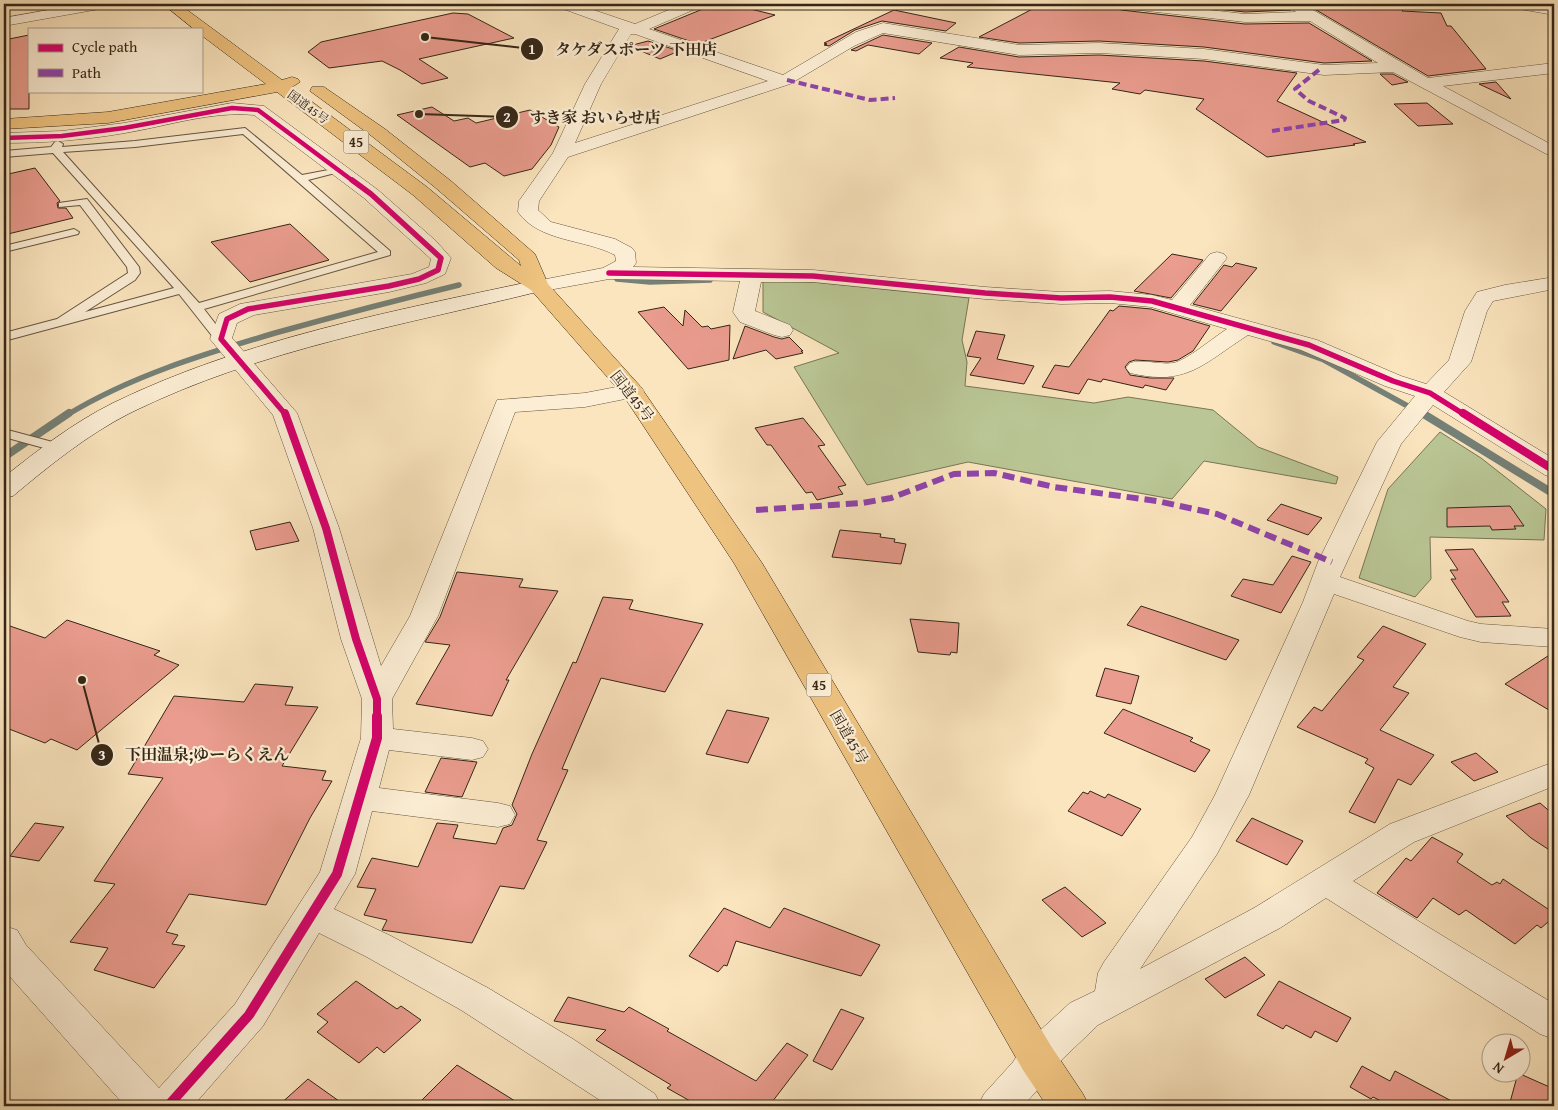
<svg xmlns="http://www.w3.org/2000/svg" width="1558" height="1110" font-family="'Gentium Book Plus','Noto Serif JP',serif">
  <rect width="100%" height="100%" fill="#fbe5be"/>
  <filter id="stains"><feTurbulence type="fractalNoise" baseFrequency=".004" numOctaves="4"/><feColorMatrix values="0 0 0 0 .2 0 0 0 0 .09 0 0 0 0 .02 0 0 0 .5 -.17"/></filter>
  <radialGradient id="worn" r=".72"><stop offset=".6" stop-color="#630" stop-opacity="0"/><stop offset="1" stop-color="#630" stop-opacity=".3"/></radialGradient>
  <g fill="#bac695" stroke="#777656">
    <path d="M763,281L812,282L969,298L962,340L967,362L965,386L1094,403L1128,397L1213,410L1258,447L1338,477L1336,484L1204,461L1172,499L968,462L867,485L794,367L839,353L763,312Z"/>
    <path d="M1440,432L1481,458L1546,509L1544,540L1430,537L1431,579L1415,597L1359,578L1388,489Z"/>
  </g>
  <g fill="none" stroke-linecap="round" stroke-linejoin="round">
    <g stroke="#758178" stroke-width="5.5">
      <path d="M617,279L650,282L710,280"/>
      <path d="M1274,342L1324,360L1424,415"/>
      <path d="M67,415C131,376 204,354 275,333C336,316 397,300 459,285"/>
    </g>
    <g stroke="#758178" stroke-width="8">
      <path d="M1422,413L1554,494"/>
      <path d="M4,457L69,413"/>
    </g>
  </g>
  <g fill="#ea9c8e" stroke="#342616">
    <path d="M715,4L734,5L775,15L698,44L654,29Z"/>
    <path d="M1042,4H1112L1121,10L1245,24L1309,23L1372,61L1324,63L1204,47L1099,41L1019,43L979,37Z"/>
    <path d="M1171,4H1284L1291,10L1245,12Z"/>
    <path d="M1306,4H1408L1402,11L1441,13L1447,26H1451L1486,69L1428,76Z"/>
    <path d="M894,10L956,23L946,31L882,21L855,30L829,46L824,45L827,44L824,43Z"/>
    <path d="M453,13L468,14L514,38L419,59L448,78L422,84L400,70L382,61L329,68L308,52L321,42Z"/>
    <path d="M29,35V109H4V40Z"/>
    <path d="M883,35L932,43L919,54L868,45L856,51L851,50Z"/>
    <path d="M648,41L679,51L660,59L629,46Z"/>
    <path d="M959,47L1019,57L1099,55L1204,61L1297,73L1277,101L1366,142L1353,144L1355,145L1267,157L1196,109L1204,99L1145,90L1140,94L1112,89L1120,83L967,67L973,63L940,58Z"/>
    <path d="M1380,74H1393L1408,82L1392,85Z"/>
    <path d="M1496,82L1511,99L1479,84Z"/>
    <path d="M1427,103L1453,124L1418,126L1394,104Z"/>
    <path d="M432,107L454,121L468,118L476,123L530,110L559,127L551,145L532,169L504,176L485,163L470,167L397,115Z"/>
    <path d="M35,168L60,201L57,203L58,208H66L73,218L4,235V175Z"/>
    <path d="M290,224L329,260L250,282L211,242Z"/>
    <path d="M1172,254L1203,260L1171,298L1134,291Z"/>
    <path d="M1236,263L1257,268L1221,311L1193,304L1224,265L1232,267Z"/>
    <path d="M1119,306L1151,309L1210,326L1193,351L1178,360L1168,362L1135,360L1129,362L1125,367L1130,375L1150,378H1174L1166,390L1145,385L1143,388L1103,379L1101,382L1088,379L1079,394L1042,387L1055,365L1069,367L1110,310L1113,311Z"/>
    <path d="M664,307L683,326L685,310L702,327L708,326L711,329L730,325L729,360L688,369L638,312Z"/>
    <path d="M745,326L774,337L782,339L789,337L803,351H801L803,353L776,359L766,350L733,359Z"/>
    <path d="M976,331L1005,335L997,359L1034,366L1024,384L970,375L981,358L967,356Z"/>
    <path d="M803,418L825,445L818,446L846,485L838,487L843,494L817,500L812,492L806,493L771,445H767L755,428Z"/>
    <path d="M1281,504L1322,518L1308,535L1267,520Z"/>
    <path d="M1510,506L1524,526H1514L1516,529L1492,530L1490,526L1447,527V508Z"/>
    <path d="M290,522L299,541L256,550L250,531Z"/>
    <path d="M840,530L881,534L880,537L895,539L894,542L906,544L901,564L832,557Z"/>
    <path d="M1473,549L1509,602H1502L1511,616L1476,617L1451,579H1456L1450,570H1458L1445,550Z"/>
    <path d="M1292,556L1311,562L1281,613L1231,596L1243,579L1273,585Z"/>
    <path d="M457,572L523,579L519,587L558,591L506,680H509L492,716L416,704L450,645L425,642L440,617Z"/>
    <path d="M603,597L633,600L629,609L703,624L665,692L601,678L562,769L568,770L537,840L547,842L524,889L500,886L472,943L382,930L387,920L364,915L376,889L357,887L372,858L418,867L437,823L458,825L453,838L496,844L503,828L512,825L517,814L512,805L532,754L573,662L576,663Z"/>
    <path d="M1141,606L1174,617L1239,640L1226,660L1127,625Z"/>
    <path d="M910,619L959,623L957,653L951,652L950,655L918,652Z"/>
    <path d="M67,620L160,651L154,655L179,665L77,750L51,739L45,743L4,727V624L45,638Z"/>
    <path d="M1383,626L1426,644L1393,687L1409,693L1380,730L1434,755L1411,785L1398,779L1375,823L1349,812L1374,768L1365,763L1368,759L1297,727L1314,707L1322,711L1364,660L1357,657Z"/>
    <path d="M1554,652V713L1505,684Z"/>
    <path d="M1105,668L1139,676L1131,704L1096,696Z"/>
    <path d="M255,684L293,687L285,705L318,707L282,766L326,771L322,780L332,781L310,818L266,905L189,894L166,932L178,935L172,944L185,946L154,988L94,970L108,948L70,942L115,884L94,881L163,778L128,774L174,696L244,702Z"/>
    <path d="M1123,709L1193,738L1190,741L1210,750L1195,772L1104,733Z"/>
    <path d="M727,710L769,718L748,763L706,754Z"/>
    <path d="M1476,753L1498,772L1474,781L1451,762Z"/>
    <path d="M441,758L477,762L462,797L425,792Z"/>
    <path d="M1090,791L1105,798L1108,794L1141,809L1122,836L1068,811L1083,792L1088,794Z"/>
    <path d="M1540,803L1554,815V853L1531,838L1506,816Z"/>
    <path d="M1252,818L1303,841L1287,865L1236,841Z"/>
    <path d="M35,823L64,827L39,861L10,856Z"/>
    <path d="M1432,837L1463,854L1457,862L1492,885L1497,882L1500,884L1503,879L1554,913V917L1541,928L1537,925L1515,944L1466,910L1459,915L1433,898L1417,918L1377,893L1406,858L1411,861Z"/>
    <path d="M1065,887L1106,923L1082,937L1042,900Z"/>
    <path d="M724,908L770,928L784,908L880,945L861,976L736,941L727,966L724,965L718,972L689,956Z"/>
    <path d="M1245,957L1265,975L1225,998L1205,979Z"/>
    <path d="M356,981L397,1009L401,1006L421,1020L384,1053L377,1047L359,1063L317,1032L328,1022L317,1014Z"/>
    <path d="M1279,981L1351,1018L1337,1042L1315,1031L1311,1038L1286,1025L1283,1029L1257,1015Z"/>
    <path d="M568,997L624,1012L629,1007L669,1029L667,1031L756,1081L787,1043L808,1055L769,1106H699L667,1088L671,1085L596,1040L606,1030L554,1021Z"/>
    <path d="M841,1009L864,1018L832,1070L813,1061Z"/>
    <path d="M457,1065L523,1106H416Z"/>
    <path d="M1362,1066L1390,1081L1395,1071L1461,1106H1391L1373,1097L1371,1099L1350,1087Z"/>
    <path d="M1518,1073L1554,1089V1106H1509Z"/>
    <path d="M308,1079L346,1106H278Z"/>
  </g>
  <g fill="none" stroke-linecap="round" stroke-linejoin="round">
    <g stroke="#665640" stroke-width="2">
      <g id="lane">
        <path d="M245,128L302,175L339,168V172L308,180L390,251V255L204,309L227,339L221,343L217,342L179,294L4,341V333L57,319L128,273L127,267L80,205L59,207V203L87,199L139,267L140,273L135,280L85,312L174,288L53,153L4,157V151L51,147L55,142L58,141L63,144L62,147L135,141ZM243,134L378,252L199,303L63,152L135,147Z"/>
        <path d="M74,229L79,232L78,234L4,252V246Z"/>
        <path d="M4,429L60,444L62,447L55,451L4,437Z"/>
      </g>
    </g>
    <g stroke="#665640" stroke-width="1">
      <g id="street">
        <path d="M82,4H112L105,8L4,26V18Z"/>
        <path d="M556,4H576L635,24L683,4H702L700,7L649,29L783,75L856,32L883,23L1019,45L1099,43L1204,49L1324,65L1378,63L1310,21L1245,22L1121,8L1114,4H1157L1245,14L1296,12L1286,4H1303L1428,78L1554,63V73L1443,86L1554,146V158L1393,72L1324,75L1204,59L1099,53L1019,55L883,33L854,46L790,84L568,157L539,201L538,210L551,222L615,239L632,248L635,252L636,263L633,267L813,270L985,287L1061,292L1110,291L1152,295L1172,300L1210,254L1217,252L1224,254L1227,258L1190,305L1317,340L1401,376L1426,384L1449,360L1465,311L1477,292L1505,285L1554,277V289L1493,301L1487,311L1471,362L1444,392L1554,459V478L1545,475L1433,405L1401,444L1340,577L1468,621L1481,624L1554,629V647L1481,642L1460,637L1334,594L1249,795L1217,854L1140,969L1254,908L1390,824L1554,762V786L1414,842L1353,881L1554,1004V1039L1540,1034L1326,898L1280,928L1098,1025L1051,1070L1041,1086L1023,1106H978L984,1094L1013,1062L1023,1046L1070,1003L1095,991L1098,973L1104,962L1192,837L1215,795L1303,602L1318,562L1377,442L1415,396L1385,386L1301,350L1248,335C1204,363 1187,387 1130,373L1126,368L1130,363C1144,359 1159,365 1173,363C1186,361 1214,337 1227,329L1151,307L1110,303L1061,304L985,299L813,282H761L755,311L790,325L793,330L790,335L782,337L774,335L740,322L733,312L740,281L609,279L538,292L531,290L527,286L531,282L603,268L616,261L615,255C585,239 539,242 518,212L519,201L553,153L585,84L619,29L558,7ZM631,34H635L768,81L575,143L601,84Z"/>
        <path d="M1507,4H1538L1554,7V15L1514,8Z"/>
        <path d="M232,103L264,106L378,190L436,241L451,258L445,274L426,283L389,292L254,315L237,323L232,338L297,413L339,528L381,666L410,616L497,400L585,393L632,384L640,386L644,391L640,396L585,407L515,412L438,616L392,699L393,729L472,738L483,741L488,749L483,757L472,760L389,750L379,788L498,803L510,806L515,815L510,824L498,827L372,811L355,874L334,909L391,936L488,988L573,1039L655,1094L661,1106H609L461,1010L365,956L319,933L263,1026L193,1106H125L4,970V926L17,930L26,945L159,1088L235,1004L320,872L361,738L362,699L341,639L313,528L273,415L210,339L219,314L240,304L412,274L429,267L431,259L364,198L254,115C211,111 167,126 125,133C85,140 45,143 4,143V133L62,131L124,123Z"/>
      </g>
    </g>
    <g stroke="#342616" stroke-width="1">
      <path id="secondary" d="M538,280L545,282L549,286L545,290C405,325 262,348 130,413C87,435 50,465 13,496L4,498V477C38,450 73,423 113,403C247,338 394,311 538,280Z"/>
    </g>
    <g stroke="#342616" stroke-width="1">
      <path id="highway" d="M163,4H179L282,80L292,77L298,79L300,82L292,87L427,187L521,266L519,260L437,189L373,137L310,91L312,87H324L385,129L451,181L535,254L548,284L640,386L762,563L1051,1046L1083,1094L1089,1106H1047L1023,1070L734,563L623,395L531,290L496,268L413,195L277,92L108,123L4,129V119L108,112L266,84L201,35V29H194Z"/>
    </g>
    <use href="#lane" fill="#fceed5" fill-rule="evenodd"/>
    <use href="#street" fill="#fceed5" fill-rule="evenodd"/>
    <use href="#secondary" fill="#fceed5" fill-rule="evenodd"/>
    <use href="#highway" fill="#eec27f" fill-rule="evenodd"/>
    <g stroke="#8e44ad" stroke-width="4" stroke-dasharray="8 4" stroke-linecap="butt">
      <path d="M787,80L870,100L895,98"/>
      <path d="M1272,131L1344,120L1345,118L1309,101L1295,89L1320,69"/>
    </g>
    <path stroke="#8e44ad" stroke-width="6" stroke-dasharray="12 6" stroke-linecap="butt" d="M756,510L862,503L891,498L954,474L994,473L1054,487L1157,501L1217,514L1332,562"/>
    <g stroke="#fceed5" stroke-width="6">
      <path id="cycleway-far3" d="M4,138L62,136L124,128L232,108L258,110L353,181"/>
    </g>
    <g stroke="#fceed5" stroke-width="8">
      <g id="cycleway-far2">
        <path d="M609,273L813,276L985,293L1061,298L1110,297L1152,301L1309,345L1393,381L1430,393L1465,415"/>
        <path d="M286,415L221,339L227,319L248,309L389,286L419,279L438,270L441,258L371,194L352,180"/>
      </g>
    </g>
    <g stroke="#fceed5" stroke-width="11">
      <g id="cycleway-far1">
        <path d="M285,413L326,528L356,639L377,699V718"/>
        <path d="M1463,413L1554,470"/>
      </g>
    </g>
    <g stroke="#fceed5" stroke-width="13">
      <path id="cycleway" d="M168,1106L249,1015L337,874L377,738V716"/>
    </g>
    <use href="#cycleway-far3" stroke="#d6006c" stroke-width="4.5"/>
    <use href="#cycleway-far2" stroke="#d6006c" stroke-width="5.5"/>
    <use href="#cycleway-far1" stroke="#d6006c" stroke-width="8"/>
    <use href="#cycleway" stroke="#d6006c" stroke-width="10"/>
  </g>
  <g text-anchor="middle" stroke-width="4.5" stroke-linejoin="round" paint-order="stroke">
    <g font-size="12" fill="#342616" stroke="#fceed5">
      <text transform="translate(308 107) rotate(36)" y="4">国道45号</text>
    </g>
    <g fill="#fceed5" stroke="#70624f" stroke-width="1">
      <rect x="343.5" y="130.5" width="25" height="23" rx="4"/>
      <rect x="806.5" y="673.5" width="25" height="23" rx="4"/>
    </g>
    <g font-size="14" font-weight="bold" fill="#342616">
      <text x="356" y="147">45</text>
      <text x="819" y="690">45</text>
    </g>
    <g font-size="15" fill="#342616" stroke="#fceed5">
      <text transform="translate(632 396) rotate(52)" y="5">国道45号</text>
      <text transform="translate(849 737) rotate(60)" y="5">国道45号</text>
    </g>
  </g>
  <path fill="none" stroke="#342616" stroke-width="2" d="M425 37L532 49M419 114L507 117M82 680L102 755"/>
  <g fill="#342616" stroke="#fceed5" stroke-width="2">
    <circle cx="425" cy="37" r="5"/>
    <circle cx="419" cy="114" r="5"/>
    <circle cx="82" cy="680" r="5"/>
    <circle cx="532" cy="49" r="12"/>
    <circle cx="507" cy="117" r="12"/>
    <circle cx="102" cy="755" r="12"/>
  </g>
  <g font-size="15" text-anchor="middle" font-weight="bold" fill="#fff">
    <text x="532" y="54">1</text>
    <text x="507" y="122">2</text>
    <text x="102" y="760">3</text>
  </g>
  <g font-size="16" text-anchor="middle" font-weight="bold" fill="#342616" stroke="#fceed5" stroke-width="4.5" stroke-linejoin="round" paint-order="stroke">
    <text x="636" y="55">タケダスポーツ 下田店</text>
    <text x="595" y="123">すき家 おいらせ店</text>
    <text x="207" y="760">下田温泉;ゆーらくえん</text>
  </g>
  <rect width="1558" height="1110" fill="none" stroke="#fbe5be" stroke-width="20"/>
  <rect x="5" y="5" width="1548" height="1100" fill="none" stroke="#342616" stroke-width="2.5"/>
  <rect x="10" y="10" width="1538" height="1090" fill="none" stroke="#342616"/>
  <rect x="28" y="28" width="175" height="65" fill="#fceed5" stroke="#ac9e89"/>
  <rect x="38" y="44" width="25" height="8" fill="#d6006c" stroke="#ac9e89"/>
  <text x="72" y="52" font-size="15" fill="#342616">Cycle path</text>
  <rect x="38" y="69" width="25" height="8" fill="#8e44ad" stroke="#ac9e89"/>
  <text x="72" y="78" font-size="15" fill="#342616">Path</text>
  <g transform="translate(1506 1058) rotate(218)"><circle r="24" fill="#fceed5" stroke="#ac9e89"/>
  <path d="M0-4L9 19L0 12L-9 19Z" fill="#8f2418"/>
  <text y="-8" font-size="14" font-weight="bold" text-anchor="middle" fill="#342616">N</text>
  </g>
  <rect width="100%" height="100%" filter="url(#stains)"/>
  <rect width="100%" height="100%" fill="url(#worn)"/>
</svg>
